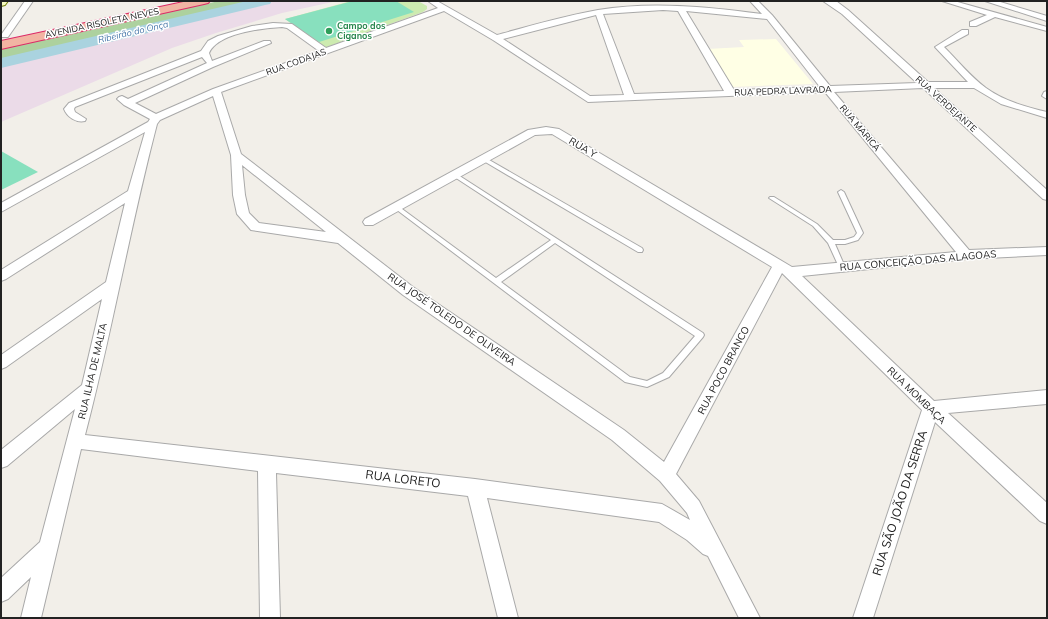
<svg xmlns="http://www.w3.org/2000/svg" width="1048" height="619" font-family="Mulish,sans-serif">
  <rect width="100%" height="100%" fill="#f2efe9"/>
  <path fill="#ebdbe8" d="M277,1H337L282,13L216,33L172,48L1,122V65Z"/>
  <path fill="#ffffe5" d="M776,39L813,84L731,87L707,49L744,47L739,40Z"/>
  <path fill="#cdebb0" d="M351,1H418L427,6V9L423,12L324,48L285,19Z"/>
  <path fill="#add19e" d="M219,1H263L1,61V49Z"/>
  <g fill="#88e0be">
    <path d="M353,1H396L414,12L319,42L285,19Z"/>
    <path d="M1,151L38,172L1,190Z"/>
  </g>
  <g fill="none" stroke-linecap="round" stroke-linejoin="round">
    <path fill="#aad3df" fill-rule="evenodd" d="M247,1H272L270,4L265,5L1,68V58Z"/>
    <g stroke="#a9a9a9" stroke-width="2">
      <g id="service">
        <path d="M484,157L642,248L643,250L642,252H638L482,160V158Z"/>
        <path d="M455,173L703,333L704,335L703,337L669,377L647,387L625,382L393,207L394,206H398L496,278L551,240L453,176L452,175ZM555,243L695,336L663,373L647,381L630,377L501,282Z"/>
        <path d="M841,190L844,192L863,233L858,240L845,244H835L845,267L842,269L839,267L828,243L813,226L769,198L770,197H774L817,224L833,240H845L854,237L857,233L838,192Z"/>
      </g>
    </g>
    <g stroke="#a9a9a9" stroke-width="2">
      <g id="minor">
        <path d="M25,1H33L8,37H2L1,35Z"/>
        <path d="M428,1H437L497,35C530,26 564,16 598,10C652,1 708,7 762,14L750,1H758L772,15L830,86L917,83L842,14L823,1H836L848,10L928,82H968L935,47L962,30H968V34L944,47C958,61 971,77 986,88C1004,101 1026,107 1047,112V118L1001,104L974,88H934L1047,190V200L1043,199L923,88L834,92L969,250L1047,247V255L966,259L802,276L934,401L1047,390V404L948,413L1047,503V524L1040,521L935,422L873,618H853L922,410L782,273L676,474L699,501L760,618H739L708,556L703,554L687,540L659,522L487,498L518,618H498L468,496L276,473L280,618H260L258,471L81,449L41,618H21L31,577L8,599L1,602V578L40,542L75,409L7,466L1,468V450L82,385L102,299L6,367L1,369V355L106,282L125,203L6,279L1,281V270L128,191L145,132L1,212V203L148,122L150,119L124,105L117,99L119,97L122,96L128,99L207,63L202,57L75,107L74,109L75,112L86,119L85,121C76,123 67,117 64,109L69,103L201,51L208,41L218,36L252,26L273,23L292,24L326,48L438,8ZM663,10L678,11L724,91L634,94L603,14ZM444,11L493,40L588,102L825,92L956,252L792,267L559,129L546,127L528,130L365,219L363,222L365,225H373L535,135L552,134L772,267L664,462L624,430L413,287L241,154L221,92ZM686,11L767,19L820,87L734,90ZM596,15L624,95L590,96L503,39ZM282,27L287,28L319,51L213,89L156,114L135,103L213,67L271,43L270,41H264L212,61L209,53C218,33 263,28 282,27ZM213,96L231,155L233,195L237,214L251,230L338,243L403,295L612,440L660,481L687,513L690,520L662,504L475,479L85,435C112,332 130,227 157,124L160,120ZM242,165L326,232L259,223L249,213L245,195Z"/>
        <path d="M942,1H954L1047,27V31L995,17L976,26H970V22L987,15Z"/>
        <path d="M985,1H997L1047,16V21Z"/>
        <path d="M1047,91V99L1042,96L1044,92Z"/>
      </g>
    </g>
    <g stroke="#707d05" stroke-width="2">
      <path id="secondary" d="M1,1H8L5,5L1,6Z"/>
    </g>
    <g stroke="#dc2a67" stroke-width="2">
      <path id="trunk" d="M188,1H210L208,3L204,4L1,49V41Z"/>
    </g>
    <use href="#service" fill="#fff" fill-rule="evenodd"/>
    <use href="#minor" fill="#fff" fill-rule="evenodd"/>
    <use href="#secondary" fill="#f7fabf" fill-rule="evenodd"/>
    <use href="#trunk" fill="#f2b4a3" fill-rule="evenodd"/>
  </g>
  <circle fill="#2e9e5b" stroke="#fff" stroke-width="1.5" cx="329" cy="31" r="4"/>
  <g text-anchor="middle" stroke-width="3" stroke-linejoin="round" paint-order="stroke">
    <g font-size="9" fill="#222" stroke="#fff">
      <text transform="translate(102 23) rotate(-12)" y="3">AVENIDA RISOLETA NEVES</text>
      <text transform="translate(296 62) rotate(-20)" y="3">RUA CODAJAS</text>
      <text transform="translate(783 91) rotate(-2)" y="3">RUA PEDRA LAVRADA</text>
      <text transform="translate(946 104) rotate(42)" y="3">RUA VERDEJANTE</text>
      <text transform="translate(860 128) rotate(50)" y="3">RUA MARICÁ</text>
    </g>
    <g font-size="9" font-weight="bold" fill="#27864d" stroke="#fff" text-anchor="start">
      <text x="337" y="29">Campo dos<tspan x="337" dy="10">Ciganos</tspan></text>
    </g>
    <g font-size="9" font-style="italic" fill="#4a7aab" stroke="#fff">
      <text transform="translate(133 32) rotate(-13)" y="3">Ribeirão do Onça</text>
    </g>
    <g font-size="10" fill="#222" stroke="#fff">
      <text transform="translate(583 147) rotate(31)" y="4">RUA Y</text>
      <text transform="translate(918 260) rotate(-5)" y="4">RUA CONCEIÇÃO DAS ALAGOAS</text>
      <text transform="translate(452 319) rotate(35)" y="4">RUA JOSÉ TOLEDO DE OLIVEIRA</text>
      <text transform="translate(723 370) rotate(-62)" y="4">RUA POCO BRANCO</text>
      <text transform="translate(92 371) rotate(-77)" y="4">RUA ILHA DE MALTA</text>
      <text transform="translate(917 395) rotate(44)" y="4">RUA MOMBAÇA</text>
    </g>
    <g font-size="12" fill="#222" stroke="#fff">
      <text transform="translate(403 479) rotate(7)" y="4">RUA LORETO</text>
      <text transform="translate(900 503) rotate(-72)" y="4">RUA SÃO JOÃO DA SERRA</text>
    </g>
  </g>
  <rect width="1048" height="619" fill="none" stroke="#222222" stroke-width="4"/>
</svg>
